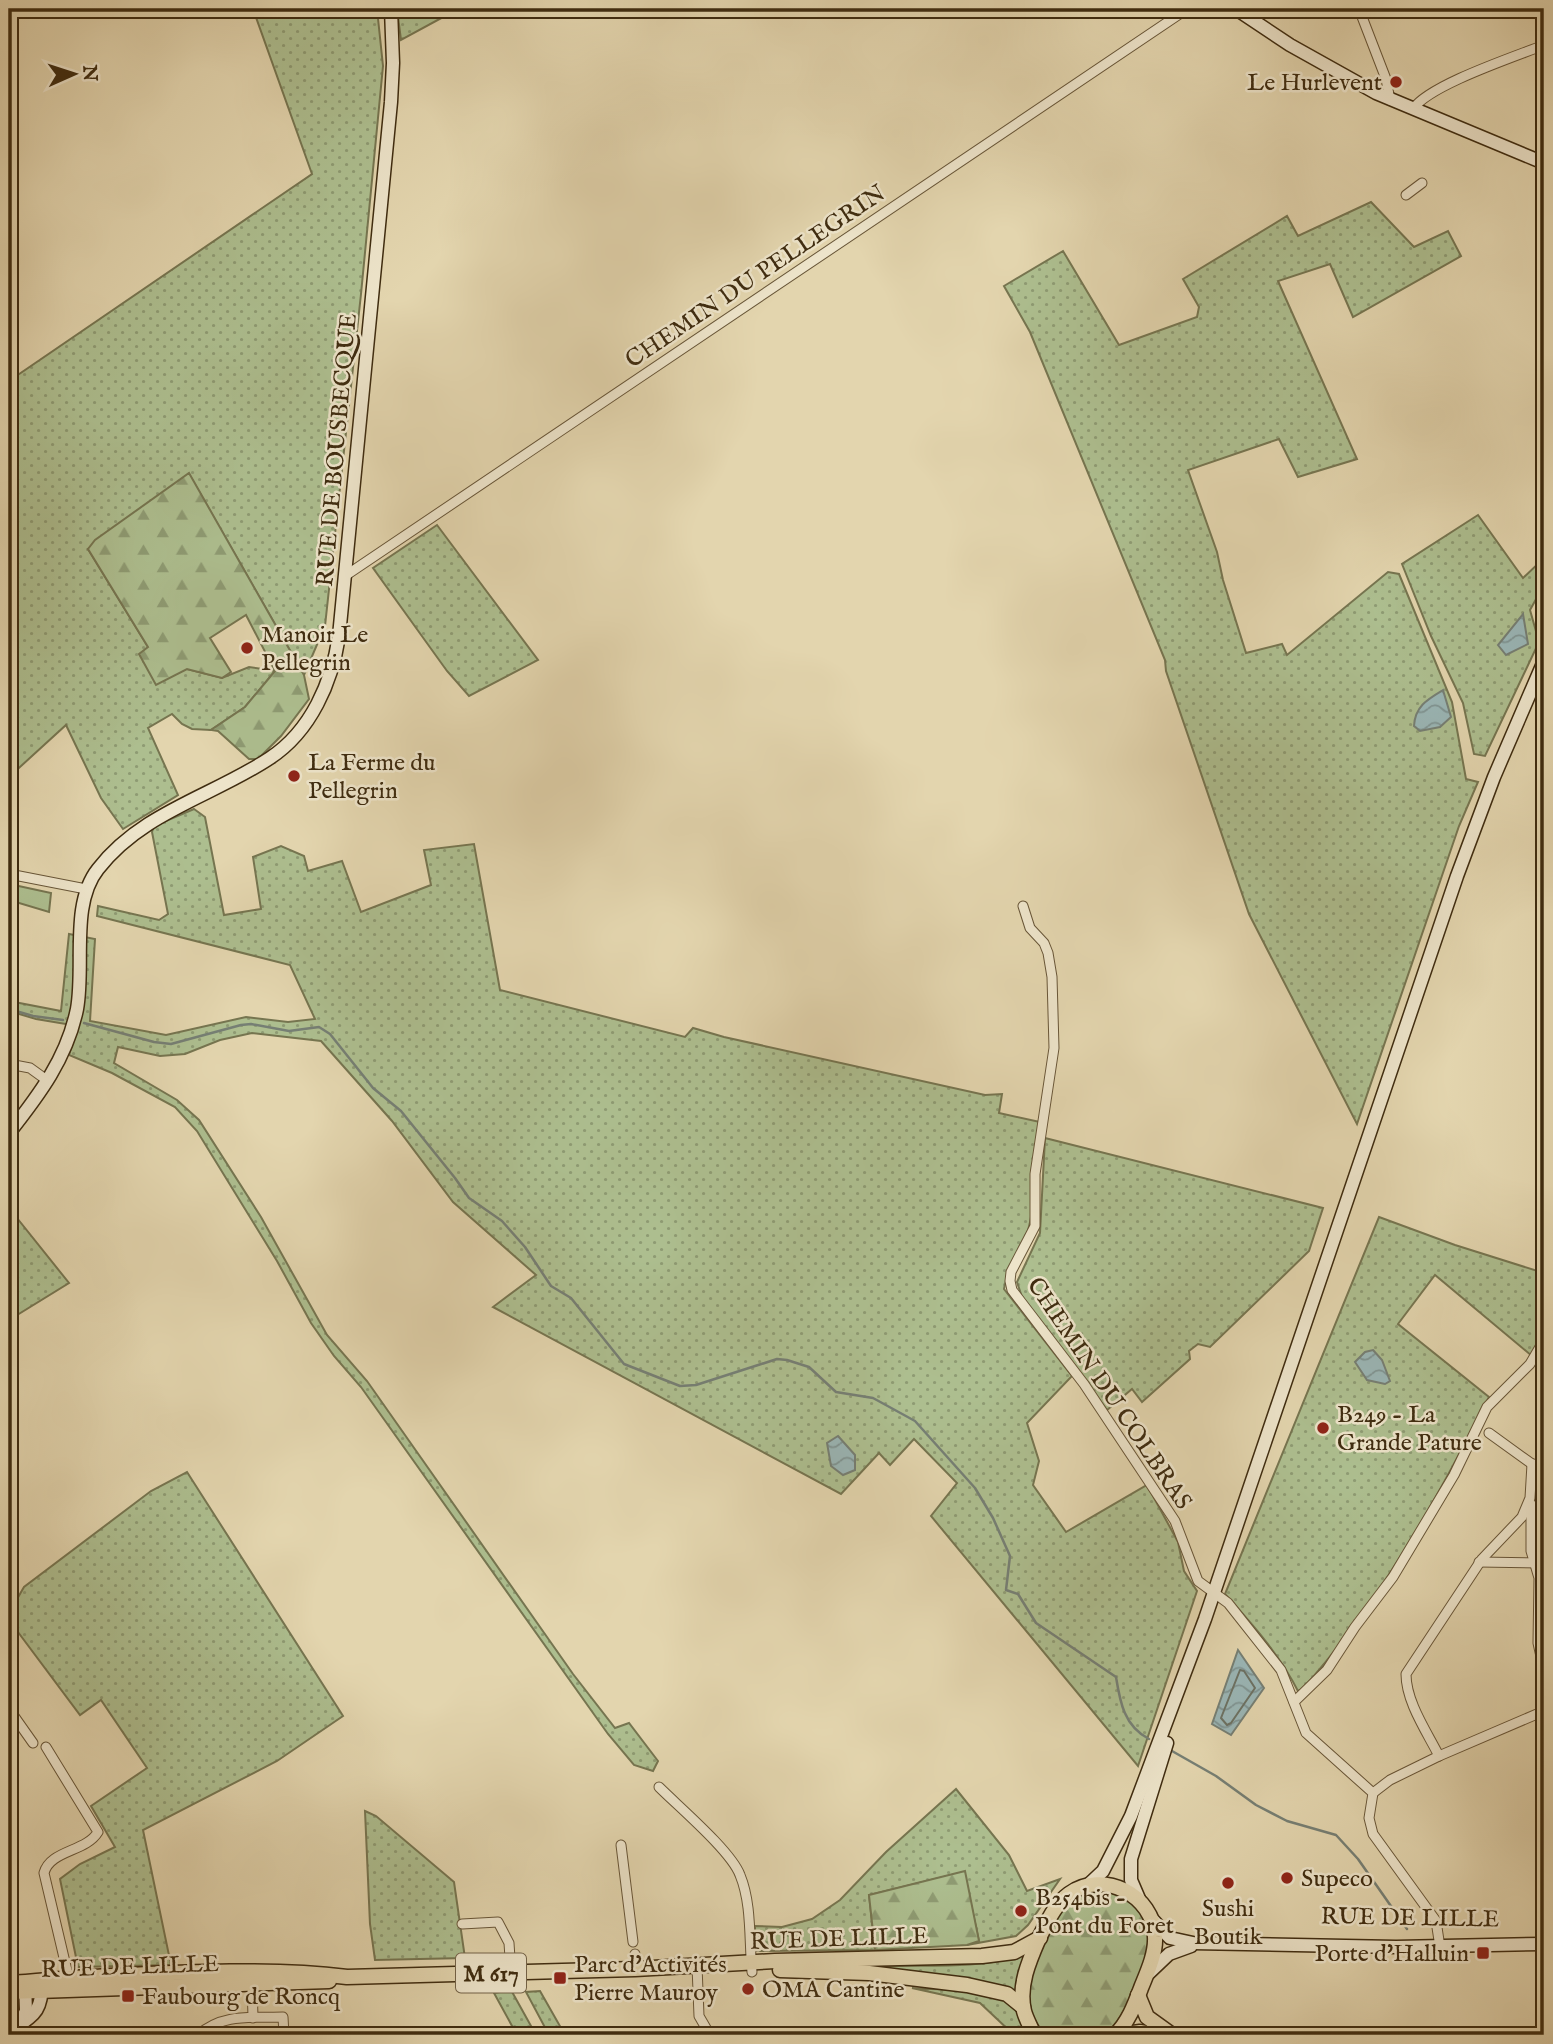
<svg xmlns="http://www.w3.org/2000/svg" width="1553" height="2044" font-family="'IM FELL English',serif">
  <defs>
    <pattern id="grass-dots" width="8" height="8" patternUnits="userSpaceOnUse" patternTransform="scale(1.75)"><rect width="8" height="8" fill="#adbe8f"/><path d="M2 2h.1M6 6h.1" fill="none" stroke="#8e9b73" stroke-width="1.8" stroke-linecap="round"/></pattern>
    <pattern id="forest-firs" width="22" height="20" patternUnits="userSpaceOnUse" patternTransform="scale(1.75)"><rect width="22" height="20" fill="#adbe8f"/><path d="M5 1l3.5 6h-7zM16 11l3.5 6h-7z" fill="#8e9b73"/></pattern>
    <pattern id="water-waves" width="16" height="10" patternUnits="userSpaceOnUse" patternTransform="scale(1.75)"><rect width="16" height="10" fill="#9ab6b6"/><path d="M0 5q4-4 8 0t8 0" fill="none" stroke="#7f9493"/></pattern>
  </defs>
  <rect width="100%" height="100%" fill="#e3d5ae"/>
  <filter id="stains"><feTurbulence type="fractalNoise" baseFrequency=".00286" numOctaves="4"/><feColorMatrix values="0 0 0 0 .2 0 0 0 0 .09 0 0 0 0 .02 0 0 0 .5 -.17"/></filter>
  <radialGradient id="worn" r=".72"><stop offset=".6" stop-color="#630" stop-opacity="0"/><stop offset="1" stop-color="#630" stop-opacity=".3"/></radialGradient>
  <g fill="url(#grass-dots)" stroke="#767550" stroke-width="2">
    <path d="M253,9H377L383,66L361,294L325,626L304,675L189,474L88,549L148,647L187,669L222,678L249,667L275,671L245,707L211,730L192,729L182,724L172,714L148,728L178,795L123,829L101,798L66,725L9,777V381L312,174Z"/>
    <path d="M397,9H458L401,40Z"/>
    <path d="M1371,202L1414,247L1448,231L1461,256L1353,317L1330,264L1278,281L1357,459L1298,477L1279,439L1188,470L1217,552L1223,580L1246,653L1282,644L1287,655L1388,572L1399,574L1452,702L1466,779L1478,782L1459,826L1357,1124L1249,914L1166,671L1165,660L1030,332L1004,286L1063,251L1119,345L1197,317L1199,307L1183,279L1287,216L1298,236Z"/>
    <path d="M1478,515L1523,578L1544,558V585L1530,610L1539,642L1485,756L1474,754L1463,703L1431,636L1402,564Z"/>
    <path d="M437,525L538,660L469,696L447,671L373,568Z"/>
    <path d="M194,809L205,817L224,915L261,909L253,857L281,846L304,856L308,871L342,861L361,912L431,885L424,850L474,844L500,990L685,1037L693,1028L724,1037L985,1095L1002,1094L999,1113L1040,1122C1036,1156 1037,1208 1025,1240C1018,1258 1007,1270 1004,1289L1072,1376L1027,1423L1039,1461L1033,1485L1066,1532L1147,1485L1178,1542L1184,1571L1197,1591L1138,1766L931,1516L957,1483L914,1439L890,1465L879,1453L841,1494L493,1307L536,1275L453,1202L392,1121L321,1041L252,1033L220,1040L185,1054L160,1056L118,1047L114,1063L177,1100L199,1120L261,1217L327,1335L367,1381L573,1674L615,1728L629,1723L658,1761L653,1771L634,1765L608,1734L361,1387L334,1356L311,1323L277,1261L197,1131L175,1107L112,1073L69,1055L78,1026L36,1019L9,1011V1001L61,1011L69,934L95,939L90,1021L166,1035L246,1017L288,1022L315,1019L290,965L97,916L98,906L159,920L168,914L152,832L154,826Z"/>
    <path d="M1045,1138L1323,1208L1309,1251L1210,1347L1198,1344L1189,1351L1190,1359L1142,1402L1132,1389L1107,1410L1022,1297L1017,1282L1040,1233Z"/>
    <path d="M9,1208L69,1283L9,1320Z"/>
    <path d="M1379,1217L1455,1245L1544,1273V1335L1532,1356L1435,1275L1398,1324L1489,1397C1436,1501 1378,1606 1299,1693C1280,1655 1253,1625 1225,1594Z"/>
    <path d="M187,1472L343,1716L277,1761L143,1830L171,1965L78,1967L60,1879L80,1864L115,1847L91,1806L147,1768L101,1700L80,1715L9,1620V1613L24,1587L151,1491Z"/>
    <path d="M956,1789L1009,1855L1027,1891L1060,1879L1028,1925L1016,1936L967,1945L979,1941L964,1872L869,1895L875,1950L755,1951V1926L782,1927L812,1919L840,1900L886,1852Z"/>
    <path d="M365,1811L376,1816L454,1882L465,1958L375,1960L370,1924Z"/>
    <path d="M1025,1955L1015,1992L882,1969L883,1966C929,1965 980,1969 1025,1955Z"/>
    <path d="M912,1988C935,1990 999,1988 1013,2005C1020,2013 1023,2025 1027,2035H1014L980,2003Z"/>
    <path d="M511,1990L536,2035H517L494,1993Z"/>
    <path d="M540,1991L565,2035H549L526,1992Z"/>
  </g>
  <g fill="url(#forest-firs)" stroke="#767550" stroke-width="2">
    <path d="M189,473L304,675L309,699L281,736L258,759H249L218,731L211,730L245,707L275,671L246,615L210,638L231,672L222,678L187,669L156,685L139,654L148,647L88,549L95,540Z"/>
    <path d="M965,1871L979,1941L967,1945L875,1950L869,1895Z"/>
    <path d="M1102,1889C1121,1896 1142,1903 1148,1925C1155,1954 1127,2017 1105,2035H1047C1036,2025 1029,2014 1028,1998C1026,1971 1055,1905 1081,1894C1087,1891 1095,1891 1102,1889Z"/>
  </g>
  <path fill="#adbe8f" stroke="#767550" stroke-width="2" d="M9,877L16,880L14,885L51,893L49,912L9,900Z"/>
  <g fill="url(#water-waves)" stroke="#767f74" stroke-width="2">
    <path d="M1523,614L1528,644L1506,655L1498,645Z"/>
    <path d="M1443,690L1451,717L1440,727L1420,731L1414,726C1415,706 1428,699 1443,690Z"/>
    <path d="M1373,1350L1382,1360L1390,1381L1385,1384L1367,1380L1355,1362L1365,1352Z"/>
    <path d="M838,1436L855,1455V1470L843,1475L831,1466L827,1443Z"/>
    <path d="M1238,1650L1264,1688L1231,1735L1212,1724Z"/>
  </g>
  <g fill="none" stroke-linecap="round" stroke-linejoin="round">
    <path stroke="#6c7163" stroke-width="2" d="M1240,1670L1244,1671L1255,1688L1231,1723L1227,1725L1221,1718Z"/>
    <g stroke="#767f74" stroke-width="2.5">
      <path d="M9,1009L33,1016L63,1020"/>
      <path d="M84,1023L154,1042L171,1044L241,1025L251,1024L289,1031L319,1027L330,1034L373,1088L401,1111L455,1178L469,1198L502,1221L525,1247L551,1286L571,1298L624,1364L680,1386L696,1385L777,1359L787,1360L809,1367L836,1392L873,1398L915,1421L975,1488L993,1518L1010,1556L1006,1590L1018,1594L1036,1623L1116,1677C1120,1702 1124,1726 1149,1739"/>
      <path d="M1172,1751L1216,1776L1256,1805L1287,1821L1336,1835L1358,1859L1407,1929"/>
    </g>
    <g stroke="#685638" stroke-width="11">
      <g id="street">
        <path d="M1359,9L1386,79L1390,100"/>
        <path d="M1413,109C1429,85 1514,57 1544,45"/>
        <path d="M1406,195L1422,183"/>
        <path d="M345,576L1187,9"/>
        <path d="M9,874L86,889"/>
        <path d="M1023,906L1030,928L1044,943L1048,953L1052,977L1054,1048L1035,1174V1226L1011,1272L1010,1281L1012,1290L1084,1384L1175,1521L1198,1581L1228,1603L1281,1670L1306,1733L1373,1793L1369,1818L1373,1834L1436,1921L1440,1947"/>
        <path d="M9,1064L30,1068L48,1081"/>
        <path d="M1489,1433L1532,1464"/>
        <path d="M1531,1504V1551L1539,1578L1538,1643L1544,1670"/>
        <path d="M1479,1562L1544,1563"/>
        <path d="M1294,1702L1327,1670L1355,1627L1393,1577L1454,1475L1487,1407L1530,1364L1544,1340"/>
        <path d="M9,1709L33,1743"/>
        <path d="M46,1747L98,1832C86,1852 50,1850 44,1873L69,1979"/>
        <path d="M1439,1756C1427,1732 1406,1702 1406,1674L1482,1559L1522,1517L1530,1498L1532,1464L1544,1465"/>
        <path d="M659,1787C679,1807 731,1851 740,1875C752,1904 749,1941 752,1972"/>
        <path d="M1373,1793L1390,1780L1439,1756L1544,1711"/>
        <path d="M621,1845L633,1942"/>
        <path d="M462,1924L498,1922L509,1943L511,1973"/>
        <path d="M635,1954V1969"/>
        <path d="M697,1966L699,2016L710,2035"/>
        <path d="M252,1981L253,2018"/>
        <path d="M198,2035C223,2013 251,2018 283,2017L284,2035"/>
      </g>
    </g>
    <g stroke="#3f2c10" stroke-width="15">
      <g id="secondary">
        <path d="M1236,9L1290,45L1376,93L1544,163"/>
        <path d="M9,1133C39,1095 67,1058 77,1009C85,966 70,904 98,869C142,812 213,796 270,758C311,731 332,682 339,636L391,102L393,63L391,9"/>
        <path d="M1087,1886L1103,1871L1131,1816L1205,1619L1457,876L1494,777L1544,661"/>
        <path d="M1140,1901L1131,1880V1859L1167,1743"/>
        <path d="M1152,1919L1170,1938L1193,1943L1396,1947L1542,1944"/>
        <path d="M1149,1973L1169,1954L1191,1946"/>
        <path d="M20,2023L26,2011L25,1984"/>
        <path d="M9,2032C33,2015 42,2014 42,1982"/>
      </g>
    </g>
    <g stroke="#3f2c10" stroke-width="17">
      <g id="primary">
        <path d="M780,1970L869,1973L967,1985L1007,1994L1023,2007"/>
        <path d="M9,1983C36,1982 62,1978 89,1977C172,1973 265,1967 347,1977L635,1969L775,1961L982,1956L1014,1952L1040,1938"/>
        <path d="M9,1992L329,1981"/>
        <path d="M1138,1995L1147,2017L1172,2035"/>
        <path d="M1034,2035C1031,2027 1026,2019 1024,2011C1018,1986 1029,1961 1039,1938C1047,1923 1054,1905 1069,1894C1103,1869 1154,1895 1155,1937C1156,1954 1147,1973 1141,1988C1135,2004 1128,2023 1115,2035"/>
        <path d="M1119,2035L1140,2032L1156,2035"/>
      </g>
    </g>
    <use href="#street" stroke="#ede4ca" stroke-width="9"/>
    <use href="#secondary" stroke="#ede4ca" stroke-width="12"/>
    <use href="#primary" stroke="#e3d5ae" stroke-width="14"/>
  </g>
  <g fill="#8f2418" stroke="#ede4ca" stroke-width="2.5">
    <circle cx="1396" cy="82" r="7"/>
    <circle cx="247" cy="648" r="7"/>
    <circle cx="294" cy="776" r="7"/>
    <circle cx="1323" cy="1428" r="7"/>
    <circle cx="1287" cy="1878" r="7"/>
    <circle cx="1228" cy="1883" r="7"/>
    <circle cx="1021" cy="1911" r="7"/>
    <rect x="1476" y="1946" width="14" height="14" rx="3.5"/>
    <rect x="553" y="1971" width="14" height="14" rx="3.5"/>
    <circle cx="748" cy="1989" r="7"/>
    <rect x="121" y="1989" width="14" height="14" rx="3.5"/>
  </g>
  <g text-anchor="middle" stroke-width="5" stroke-linejoin="round" paint-order="stroke">
    <rect fill="#ede4ca" stroke="#736348" stroke-width="2" x="456" y="1953.5" width="70" height="39" rx="5"/>
    <g font-size="23" font-weight="bold" fill="#3f2c10">
      <text x="491" y="1981">M 617</text>
    </g>
    <g font-size="24" fill="#3f2c10" stroke="#ede4ca" text-anchor="start">
      <text x="1382" y="90" text-anchor="end">Le Hurlevent</text>
      <text x="261" y="642">Manoir Le<tspan x="261" dy="28">Pellegrin</tspan></text>
      <text x="308" y="770">La Ferme du<tspan x="308" dy="28">Pellegrin</tspan></text>
      <text x="1337" y="1422">B249 - La<tspan x="1337" dy="28">Grande Pature</tspan></text>
      <text x="1301" y="1886">Supeco</text>
      <text x="1035" y="1905">B254bis -<tspan x="1035" dy="28">Pont du Foret</tspan></text>
      <text x="1228" y="1916" text-anchor="middle">Sushi<tspan x="1228" dy="28">Boutik</tspan></text>
      <text x="1469" y="1961" text-anchor="end">Porte d'Halluin</text>
      <text x="574" y="1972">Parc d'Activités<tspan x="574" dy="28">Pierre Mauroy</tspan></text>
      <text x="762" y="1997">OMA Cantine</text>
      <text x="142" y="2004">Faubourg de Roncq</text>
    </g>
    <g font-size="24" fill="#3f2c10" stroke="#ede4ca">
      <text transform="translate(755 276) rotate(-34)" y="8">CHEMIN DU PELLEGRIN</text>
      <text transform="translate(336 450) rotate(-85)" y="8">RUE DE BOUSBECQUE</text>
      <text transform="translate(1110 1393) rotate(56)" y="8">CHEMIN DU COLBRAS</text>
      <text transform="translate(1410 1917) rotate(1)" y="8">RUE DE LILLE</text>
      <text transform="translate(839 1938) rotate(-2)" y="8">RUE DE LILLE</text>
      <text transform="translate(130 1966) rotate(-2)" y="8">RUE DE LILLE</text>
    </g>
  </g>
  <rect width="1553" height="2044" fill="none" stroke="#e3d5ae" stroke-width="35"/>
  <rect x="10" y="10" width="1532" height="2023" fill="none" stroke="#3f2c10" stroke-width="3.5"/>
  <rect x="18" y="18" width="1518" height="2009" fill="none" stroke="#3f2c10" stroke-width="2"/>
  <g transform="translate(74 74) rotate(87)" stroke="#ede4ca" stroke-width="5" paint-order="stroke">
  <path d="M0-5L12 26L0 18L-12 26Z" fill="#3f2c10"/>
  <text y="-10" font-size="19" font-weight="bold" text-anchor="middle" fill="#3f2c10">N</text>
  </g>
  <rect width="100%" height="100%" filter="url(#stains)"/>
  <rect width="100%" height="100%" fill="url(#worn)"/>
</svg>
